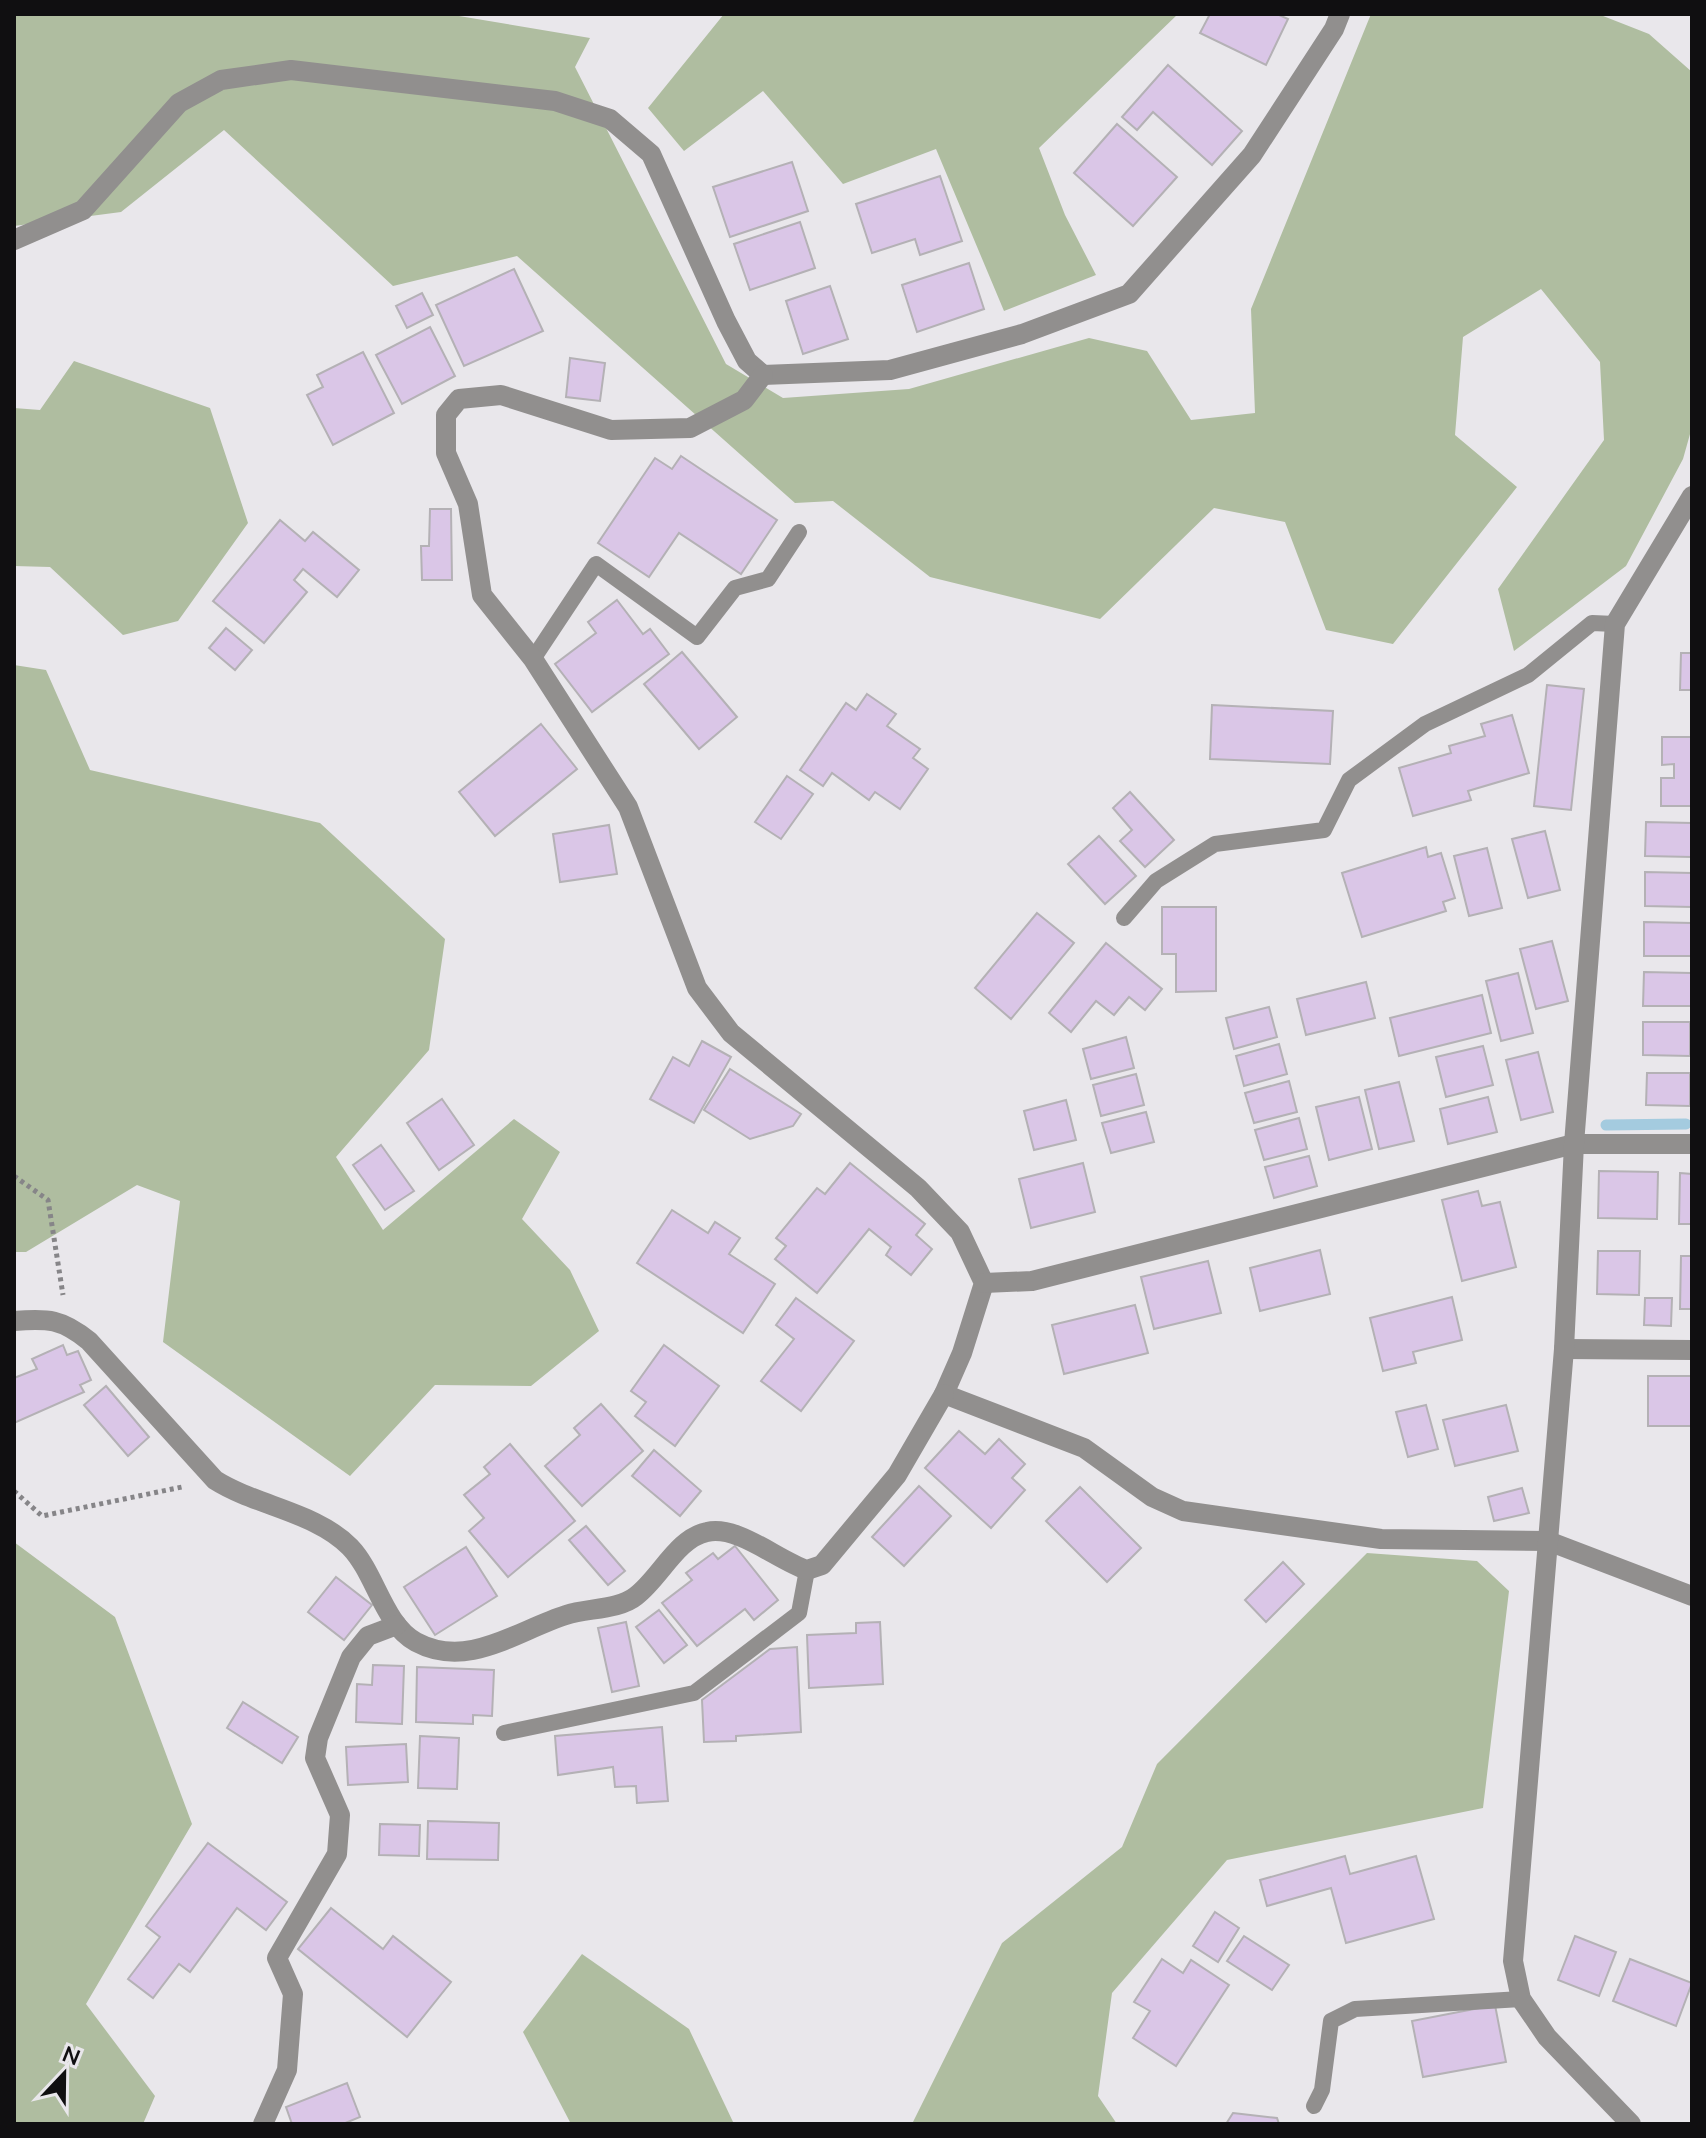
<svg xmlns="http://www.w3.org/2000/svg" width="1706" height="2138" font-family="Mulish,sans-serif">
  <rect width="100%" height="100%" fill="#e9e7eb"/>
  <g fill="#afbda0">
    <path d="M14,14H447L590,38L575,67L726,364L783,398L909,389L1089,338L1147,351L1191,420L1255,413L1251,309L1371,14H1598L1649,34L1692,72V427L1683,459L1626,566L1514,651L1498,589L1604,440L1600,362L1541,289L1463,337L1455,435L1517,487L1393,644L1326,630L1285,522L1214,508L1100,619L930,577L833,501L795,503L517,256L393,286L224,130L121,212L14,226Z"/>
    <path d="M724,14H1178L1039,148L1065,215L1096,275L1004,311L936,149L843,184L763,91L684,151L648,108Z"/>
    <path d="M74,361L210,408L248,523L178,621L123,635L50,567L14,566V408L40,410Z"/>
    <path d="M14,665L46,670L90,770L320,823L445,939L429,1050L336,1157L383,1230L514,1119L560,1152L522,1219L570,1270L599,1331L531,1386L435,1385L350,1476L163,1342L180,1201L137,1185L26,1252H14Z"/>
    <path d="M14,1542L115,1617L192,1824L86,2004L155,2096L143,2124H14Z"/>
    <path d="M1367,1553L1477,1561L1509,1591L1483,1808L1227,1860L1112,1993L1098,2096L1117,2124H912L1002,1943L1122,1847L1157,1764Z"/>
    <path d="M582,1954L689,2029L734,2124H571L523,2032Z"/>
  </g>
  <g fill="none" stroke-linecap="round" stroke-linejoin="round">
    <path stroke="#a4cbdf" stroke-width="11" d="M1606,1125L1686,1124"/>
  </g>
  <g fill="#dac6e7" stroke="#b4b1b5" stroke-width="2">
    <path d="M1210,14H1277L1288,19L1266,65L1200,33Z"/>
    <path d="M1168,65L1242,131L1212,165L1153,112L1137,130L1122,117Z"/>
    <path d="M1117,124L1177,177L1133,226L1074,173Z"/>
    <path d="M792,162L808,211L730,237L713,187Z"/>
    <path d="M940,176L962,241L920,255L915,239L872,253L856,204Z"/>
    <path d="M800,222L815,268L750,290L734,244Z"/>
    <path d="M969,263L984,309L917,332L902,285Z"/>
    <path d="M514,269L543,331L464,366L436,305Z"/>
    <path d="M830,286L848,339L803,354L786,301Z"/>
    <path d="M422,293L433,315L407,328L396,306Z"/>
    <path d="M430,327L455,376L402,404L376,355Z"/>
    <path d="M363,352L394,413L333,445L307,395L323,387L317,375Z"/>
    <path d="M570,358L605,363L600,401L566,397Z"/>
    <path d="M681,456L777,520L741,574L679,533L649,577L598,543L655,458L672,469Z"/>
    <path d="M430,509H451L452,580H422L421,546H429Z"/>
    <path d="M280,520L305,541L313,532L359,570L337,597L303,569L294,580L307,592L264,643L213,601Z"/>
    <path d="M617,600L643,634L650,629L669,654L592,712L555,664L596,633L588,622Z"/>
    <path d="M226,628L252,650L235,670L209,648Z"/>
    <path d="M682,652L737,717L699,749L644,684Z"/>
    <path d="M1681,653H1692V690H1680Z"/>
    <path d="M1547,685L1584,689L1571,810L1534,806Z"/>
    <path d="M867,694L896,714L887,726L920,749L913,758L928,769L900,809L875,792L869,800L832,773L823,786L800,770L846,703L856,710Z"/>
    <path d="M1212,705L1333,711L1330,764L1210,759Z"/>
    <path d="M1512,715L1529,773L1468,791L1471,800L1413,816L1399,768L1451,753L1449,746L1485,736L1481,724Z"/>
    <path d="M541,724L577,769L495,836L459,792Z"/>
    <path d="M1662,737H1692V806H1661V778H1674V764L1662,765Z"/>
    <path d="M787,776L813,794L781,839L755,822Z"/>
    <path d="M1130,792L1174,840L1145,867L1120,841L1132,830L1113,808Z"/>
    <path d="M1646,822L1692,823V857L1645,856Z"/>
    <path d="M609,825L617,874L560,882L553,834Z"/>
    <path d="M1545,831L1560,890L1528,898L1512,839Z"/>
    <path d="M1099,836L1136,876L1105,904L1068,864Z"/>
    <path d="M1426,847L1428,857L1441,853L1455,898L1443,902L1446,911L1362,937L1342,873Z"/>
    <path d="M1487,848L1502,908L1469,916L1454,856Z"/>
    <path d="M1645,872L1692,873V907L1645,906Z"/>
    <path d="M1162,907H1216V991L1176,992V954H1162Z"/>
    <path d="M1037,913L1074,943L1011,1019L975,988Z"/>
    <path d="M1644,922L1692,923L1691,956H1644Z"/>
    <path d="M1552,941L1568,1001L1536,1009L1520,949Z"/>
    <path d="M1106,943L1162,989L1145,1010L1129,997L1114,1015L1096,1001L1071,1032L1049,1013Z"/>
    <path d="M1644,972L1691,973V1006H1643Z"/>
    <path d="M1518,973L1533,1033L1501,1041L1486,981Z"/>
    <path d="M1366,982L1375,1018L1306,1035L1297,999Z"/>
    <path d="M1482,995L1491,1033L1399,1056L1390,1018Z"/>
    <path d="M1269,1007L1277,1037L1234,1049L1226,1018Z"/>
    <path d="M1643,1022H1690V1056L1643,1055Z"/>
    <path d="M1126,1037L1134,1068L1091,1079L1083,1049Z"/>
    <path d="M702,1041L731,1057L694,1123L650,1099L673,1057L689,1066Z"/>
    <path d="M1279,1044L1287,1074L1244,1086L1236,1056Z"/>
    <path d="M1483,1046L1493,1085L1446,1097L1436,1057Z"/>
    <path d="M1538,1052L1553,1112L1521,1120L1506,1060Z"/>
    <path d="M730,1069L801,1114L793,1126L750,1139L704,1110Z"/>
    <path d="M1647,1073H1690V1106L1646,1105Z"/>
    <path d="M1136,1074L1144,1105L1101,1116L1093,1085Z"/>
    <path d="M1289,1081L1297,1112L1254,1123L1245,1093Z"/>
    <path d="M1399,1082L1414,1141L1379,1149L1365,1090Z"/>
    <path d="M1359,1097L1372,1149L1329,1160L1316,1107Z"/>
    <path d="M1488,1097L1497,1132L1448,1144L1440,1109Z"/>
    <path d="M442,1099L474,1145L439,1170L407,1123Z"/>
    <path d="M1066,1100L1076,1140L1034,1150L1024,1111Z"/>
    <path d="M1146,1112L1154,1142L1111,1153L1102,1123Z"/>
    <path d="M1299,1118L1307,1149L1264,1160L1255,1130Z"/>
    <path d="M381,1145L414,1191L385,1210L353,1165Z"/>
    <path d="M1309,1156L1317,1186L1274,1198L1265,1167Z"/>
    <path d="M850,1163L925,1224L916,1235L932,1249L911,1275L886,1255L891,1247L869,1229L817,1293L775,1259L786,1246L776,1238L817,1188L825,1194Z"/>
    <path d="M1083,1163L1095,1212L1031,1228L1019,1179Z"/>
    <path d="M1599,1171L1658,1172L1657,1219L1598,1218Z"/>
    <path d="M1680,1173L1692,1174V1224H1679Z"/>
    <path d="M1478,1191L1482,1206L1500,1202L1516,1267L1462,1281L1442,1200Z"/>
    <path d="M672,1210L708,1233L715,1222L740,1238L729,1254L775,1284L743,1333L637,1263Z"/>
    <path d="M1320,1250L1330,1294L1260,1311L1250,1268Z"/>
    <path d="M1598,1251H1640L1639,1295L1597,1294Z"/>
    <path d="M1681,1256H1692V1309H1680Z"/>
    <path d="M1208,1261L1221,1313L1154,1329L1141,1277Z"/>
    <path d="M1452,1297L1462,1340L1413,1352L1416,1363L1383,1371L1370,1318Z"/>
    <path d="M796,1298L854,1341L801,1411L761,1381L794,1339L776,1325Z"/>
    <path d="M1645,1298H1672L1671,1326L1644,1325Z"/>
    <path d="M1135,1305L1148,1353L1064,1374L1052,1325Z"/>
    <path d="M63,1345L67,1355L78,1351L91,1380L80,1385L84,1392L14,1423V1378L37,1369L32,1359Z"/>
    <path d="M664,1345L719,1386L675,1446L635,1416L646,1402L631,1391Z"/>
    <rect x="1648" y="1376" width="44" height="50"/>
    <path d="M106,1386L149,1437L128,1456L84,1405Z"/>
    <path d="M601,1404L643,1451L582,1506L545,1466L580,1435L574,1428Z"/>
    <path d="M1426,1405L1438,1449L1408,1457L1396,1412Z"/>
    <path d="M1506,1405L1518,1451L1455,1466L1443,1420Z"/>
    <path d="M959,1431L985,1454L999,1439L1025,1464L1012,1478L1025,1490L991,1528L925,1468Z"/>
    <path d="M510,1444L575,1521L508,1577L469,1531L484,1518L464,1495L490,1474L484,1467Z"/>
    <path d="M654,1450L701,1491L680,1516L632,1476Z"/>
    <path d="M919,1486L951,1516L904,1566L872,1537Z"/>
    <path d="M1080,1487L1141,1548L1107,1582L1046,1521Z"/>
    <path d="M1522,1488L1529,1513L1494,1521L1488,1497Z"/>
    <path d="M586,1526L625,1571L608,1585L569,1540Z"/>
    <path d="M735,1546L778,1600L754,1620L745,1609L697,1646L662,1603L692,1580L686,1573L713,1553L718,1559Z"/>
    <path d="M466,1547L497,1596L435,1635L404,1587Z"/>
    <path d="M1283,1562L1304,1584L1266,1622L1245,1600Z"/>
    <path d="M336,1577L372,1605L344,1640L308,1612Z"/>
    <path d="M659,1610L687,1645L664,1663L636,1627Z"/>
    <path d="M626,1622L639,1686L612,1692L598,1628Z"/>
    <path d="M880,1622L883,1684L809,1688L807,1635L856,1633V1623Z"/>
    <path d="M797,1647L801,1732L736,1736V1741L704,1742L702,1700L770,1649Z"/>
    <path d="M373,1665L404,1666L402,1724L356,1722L357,1684L372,1685Z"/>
    <path d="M417,1667L494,1670L492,1716L473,1715V1724L416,1722Z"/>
    <path d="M243,1702L298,1737L282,1763L227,1728Z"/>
    <path d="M662,1727L668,1801L637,1803L636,1786L615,1787L613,1767L558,1775L555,1736Z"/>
    <path d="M420,1736L459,1738L457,1789L418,1788Z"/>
    <path d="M406,1744L408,1782L348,1785L346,1747Z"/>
    <path d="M428,1821L499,1823L498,1860L427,1859Z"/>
    <path d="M380,1824L420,1825L419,1856L379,1855Z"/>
    <path d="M208,1843L287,1902L266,1930L237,1908L190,1972L179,1964L153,1998L128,1979L160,1937L146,1926Z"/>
    <path d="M1345,1856L1350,1874L1416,1856L1434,1919L1346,1943L1331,1888L1267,1906L1260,1880Z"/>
    <path d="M331,1908L383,1949L393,1936L451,1982L407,2037L298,1949Z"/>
    <path d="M1215,1912L1239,1928L1218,1962L1193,1946Z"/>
    <path d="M1244,1936L1289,1965L1272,1990L1227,1961Z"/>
    <path d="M1575,1936L1616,1952L1599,1996L1558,1980Z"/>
    <path d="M1162,1959L1183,1973L1191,1960L1229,1985L1176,2066L1133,2038L1150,2011L1134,2002Z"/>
    <path d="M1630,1959L1692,1983L1676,2026L1613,2001Z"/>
    <path d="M1495,2005L1506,2062L1423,2077L1412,2021Z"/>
    <path d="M347,2083L360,2117L343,2124H292L286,2107Z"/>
    <path d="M1233,2113L1277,2118L1279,2124H1226Z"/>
  </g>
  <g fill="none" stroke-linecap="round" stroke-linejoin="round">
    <g stroke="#868588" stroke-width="5" stroke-dasharray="4 4" stroke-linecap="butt">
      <path d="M14,1176L48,1200L63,1295"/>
      <path d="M14,1491L42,1516L182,1487"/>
    </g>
    <g stroke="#918f8e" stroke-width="16">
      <path d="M533,659L596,564L697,637L735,588L768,579L799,532"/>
      <path d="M1124,918L1156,881L1215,844L1324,830L1349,780L1425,724L1528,675L1592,623L1615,624"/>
      <path d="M504,1733L694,1693L799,1613L807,1570"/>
      <path d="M1314,2106L1322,2090L1331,2021L1355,2009L1521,1999"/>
    </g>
    <g stroke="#918f8e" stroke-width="20">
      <path d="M14,240L83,210L179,103L221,80L291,70L555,101L610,119L651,154L726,321L747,361L763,375L890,370L1022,334L1129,294L1252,155L1334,29L1340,14"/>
      <path d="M763,375L744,400L690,428L611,430L501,395L459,399L446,415V453L468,504L482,595L533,659L628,807L697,988L731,1033L918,1188L960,1232L984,1283L962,1353L944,1394L1084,1448L1152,1497L1183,1511L1381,1539L1548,1541L1692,1596"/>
      <path d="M984,1283L1032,1281L1574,1144H1692"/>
      <path d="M14,1321C48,1318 62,1319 89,1341L215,1480C256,1506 316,1512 350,1547C376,1574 383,1624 416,1642C468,1670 518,1630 566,1615C587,1608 619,1610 636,1596C660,1578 677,1538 707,1532C738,1525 777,1560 807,1570L822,1565L897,1475L944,1394"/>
      <path d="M1564,1349L1692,1350"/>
      <path d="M263,2124L287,2070L293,1994L277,1958L337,1854L340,1815L315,1758L318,1738L351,1657L368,1636L397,1625"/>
      <path d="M1631,2124L1547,2037L1521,1999L1513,1961L1564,1349L1574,1144L1615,624L1692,496"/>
    </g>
  </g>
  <rect width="1706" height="2138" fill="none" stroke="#100f11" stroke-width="32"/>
  <g transform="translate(64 2074) rotate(22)" stroke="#e9e7eb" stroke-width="6" paint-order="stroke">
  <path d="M0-6L14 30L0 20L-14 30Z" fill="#100f11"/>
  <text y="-12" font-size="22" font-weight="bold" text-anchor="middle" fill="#100f11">N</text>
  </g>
</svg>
